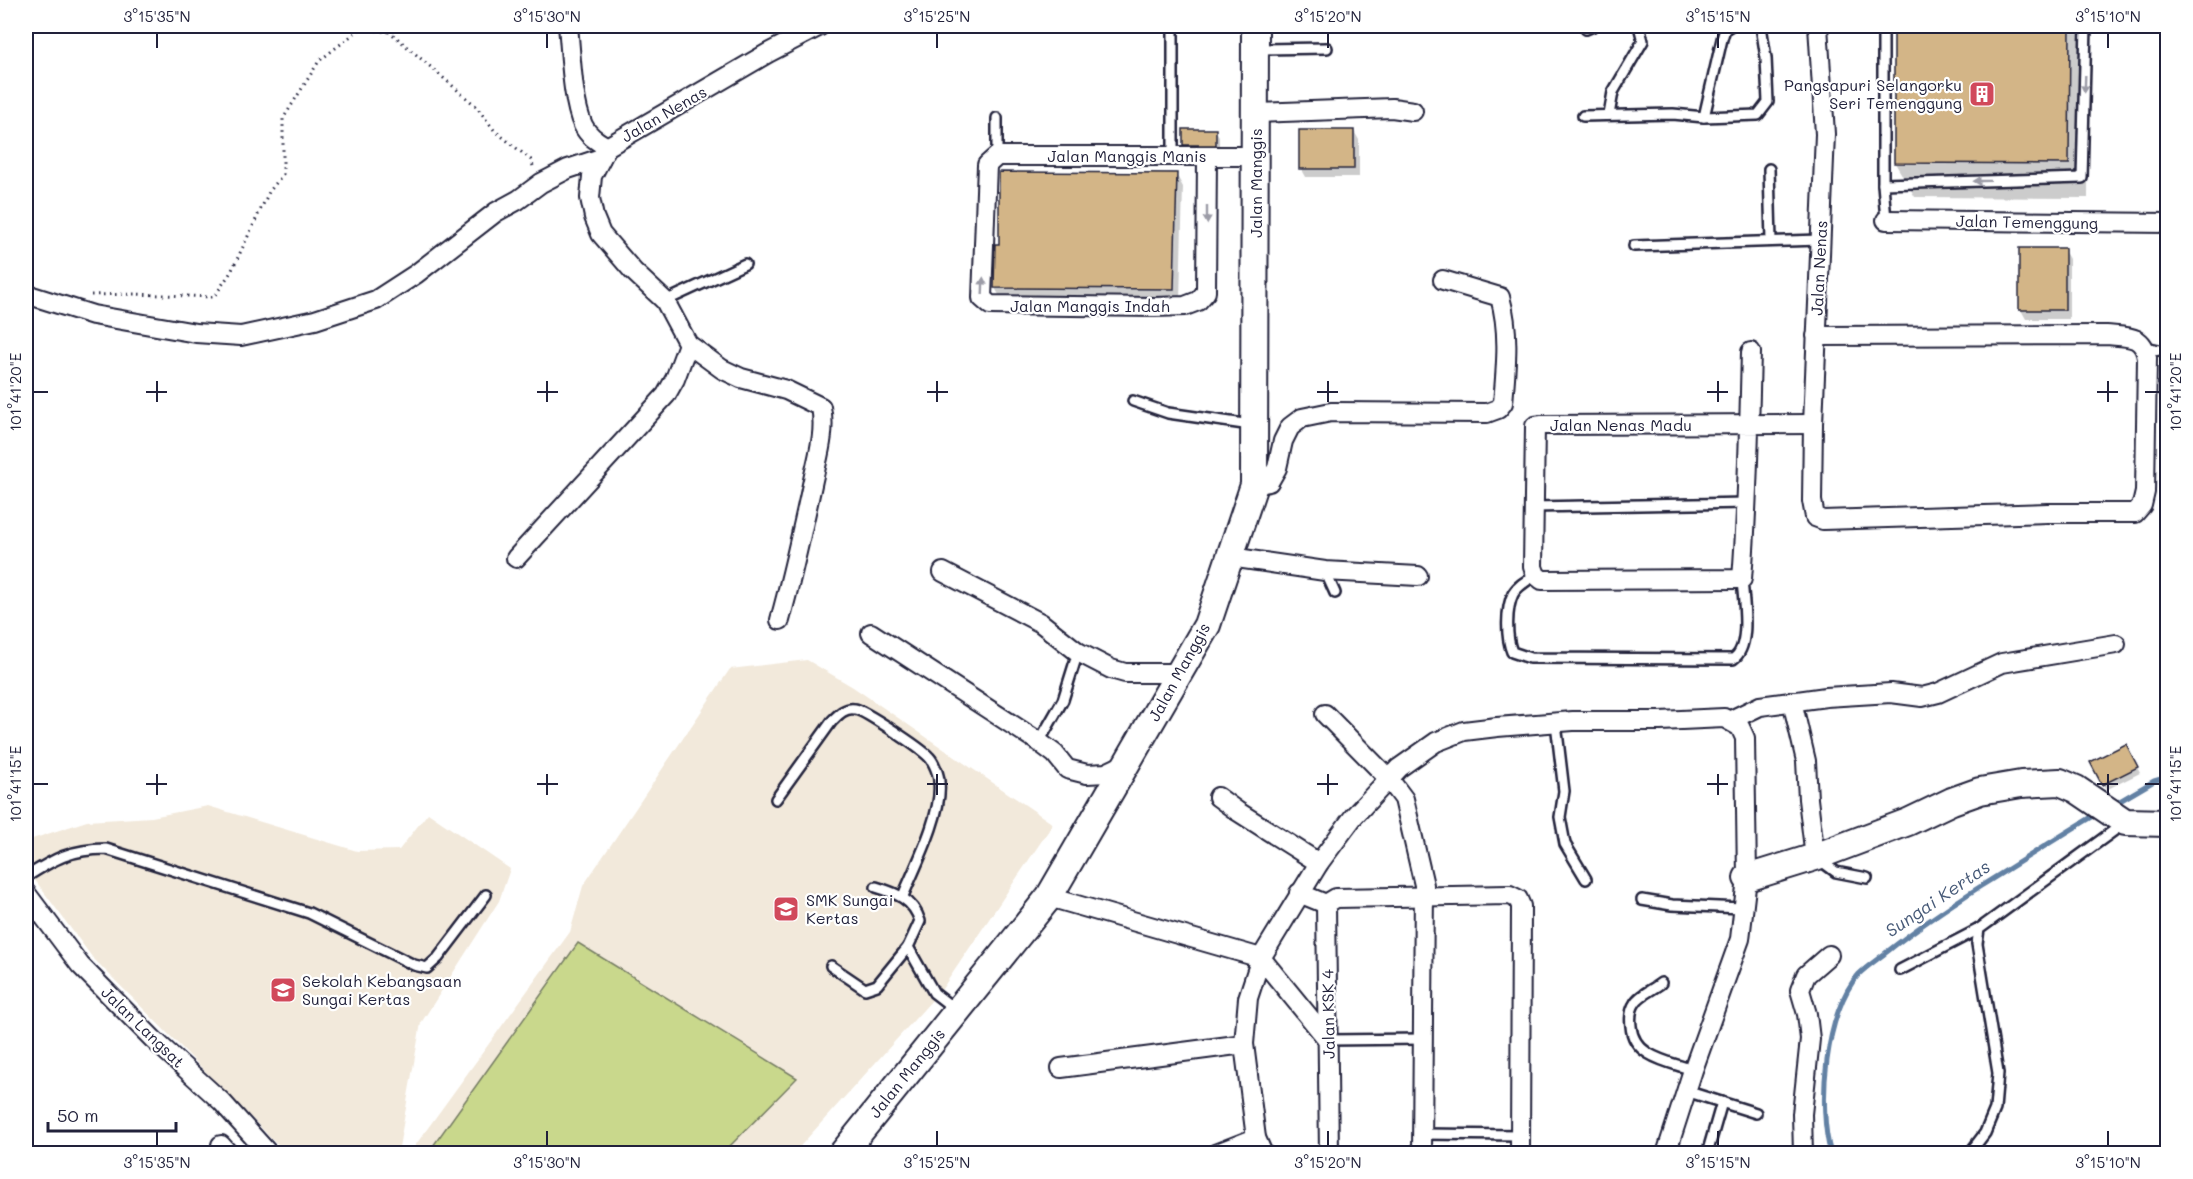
<svg xmlns="http://www.w3.org/2000/svg" width="2193" height="1179" font-family="Mali,sans-serif">
  <rect width="100%" height="100%" fill="#fff"/>
  <filter id="ink" filterUnits="userSpaceOnUse"><feTurbulence type="fractalNoise" baseFrequency=".0167" numOctaves="2"/><feDisplacementMap in="SourceGraphic" scale="12" xChannelSelector="R" yChannelSelector="G"/><feConvolveMatrix kernelMatrix="1 2 1 2 8 2 1 2 1" color-interpolation-filters="sRGB"/></filter>
  <g filter="url(#ink)">
    <g fill="#f2e9db">
      <path d="M807,660L853,687L1053,824L942,989L794,1153L409,1154L570,932L583,886L730,669Z"/>
      <path d="M208,806L357,851L399,850L428,813L510,869L499,901L421,1023L398,1153L287,1154L92,957L26,868V841L87,821L152,817Z"/>
    </g>
    <path fill="#c9d88c" stroke="#767d64" stroke-width="1.5" d="M578,943L797,1078L723,1153H428Z"/>
    <g fill="#0003">
      <path d="M1311,26H1355V31H1314Z"/>
      <path d="M1896,26H2089L2088,198L1915,197L1895,163Z"/>
      <path d="M1215,130L1219,136V150H1188L1185,144Z"/>
      <path d="M1354,131L1359,140V177H1306L1301,168Z"/>
      <path d="M1176,174L1183,187L1180,300H1002L995,288Z"/>
      <path d="M2064,250L2069,259V319H2026L2021,310Z"/>
      <path d="M2126,746L2140,773L2106,790L2092,763Z"/>
    </g>
    <g fill="none" stroke-linecap="round" stroke-linejoin="round">
      <g stroke="#6281a4" stroke-width="5">
        <path d="M2113,805L2154,781L2168,777"/>
        <path d="M1831,1154C1817,1107 1825,1011 1859,974C1867,966 1878,959 1888,951C1918,927 1948,907 1981,886C2020,862 2058,837 2097,814"/>
      </g>
    </g>
    <g fill="#d3b587" stroke="#22223b" stroke-width="1.5">
      <path d="M1894,26H2070L2069,164L1894,163Z"/>
      <rect x="1183" y="129" width="33" height="16"/>
      <rect x="1299" y="130" width="55" height="39"/>
      <path d="M999,172L1177,173L1174,289L994,288L995,244H999Z"/>
      <rect x="2019" y="248" width="46" height="62"/>
      <path d="M2126,744L2138,767L2102,785L2090,762Z"/>
    </g>
    <g fill="none" stroke-linecap="round" stroke-linejoin="round">
      <g stroke="#22223b" stroke-width="14">
        <g id="lane">
          <path d="M1173,26V156"/>
          <path d="M1883,26V184L2082,178L2086,26"/>
          <path d="M1586,29L1593,26"/>
          <path d="M1258,49L1327,48"/>
          <path d="M1609,115L1613,92L1643,41L1639,26"/>
          <path d="M1583,116L1673,114L1704,117L1758,115L1768,102L1766,58L1761,26"/>
          <path d="M1704,117L1722,39L1725,29L1730,26"/>
          <path d="M997,118V156"/>
          <path d="M1769,169L1771,241"/>
          <path d="M1883,184L1886,220"/>
          <path d="M1634,246L1821,240"/>
          <path d="M665,301L745,264"/>
          <path d="M2145,347L2168,352"/>
          <path d="M1133,401L1168,413L1251,425"/>
          <path d="M1533,507L1747,503"/>
          <path d="M1325,571L1335,593"/>
          <path d="M1536,575C1528,580 1518,585 1513,594C1506,608 1506,638 1512,652L1530,658L1733,659C1752,647 1743,599 1742,579"/>
          <path d="M1556,723L1564,791L1560,817L1565,844L1586,879"/>
          <path d="M1039,742L1063,700L1078,652"/>
          <path d="M776,799L832,721C838,715 845,707 855,709C864,710 922,749 929,757C934,762 939,775 939,782C943,813 915,867 903,896"/>
          <path d="M1817,858L1836,872L1867,878"/>
          <path d="M26,877C54,859 71,849 106,849L309,913L414,965L427,968L438,958L486,895"/>
          <path d="M876,887C896,893 913,899 920,921L908,947L934,993L956,1010"/>
          <path d="M1642,900L1672,905L1742,908"/>
          <path d="M831,966L865,989L877,985L908,947"/>
          <path d="M1900,970L1979,929"/>
          <path d="M1661,983C1654,989 1639,995 1635,1003C1630,1010 1630,1018 1631,1026C1633,1057 1670,1062 1693,1070"/>
          <path d="M1328,1040L1424,1039"/>
          <path d="M1686,1091L1756,1113"/>
          <path d="M1422,1134L1520,1135"/>
          <path d="M1707,1154L1722,1102"/>
          <path d="M1969,1154L1985,1133L1995,1109L1998,1073L1977,944L1979,929L2123,824"/>
        </g>
      </g>
      <g stroke="#22223b" stroke-width="22">
        <g id="street">
          <path d="M568,26C571,53 572,101 583,125C588,136 597,141 607,147"/>
          <path d="M1256,113L1392,108L1413,111"/>
          <path d="M1207,156L1206,292L1198,301L1185,306L1155,307L990,305L982,298L987,165L997,156H1256"/>
          <path d="M1886,220L2168,223"/>
          <path d="M26,294L93,315L196,333L241,336L315,320L376,300L416,274L496,212L518,200L541,183L568,169L601,158"/>
          <path d="M1816,336L2106,335C2127,337 2143,334 2147,358L2145,492L2142,505L2135,513H2048L1823,520L1815,517L1812,501L1813,424L1825,134L1818,26"/>
          <path d="M1751,352C1749,428 1748,503 1742,579L1542,580L1536,575L1533,567L1535,426L1542,425L1813,424"/>
          <path d="M1254,485L1269,482L1277,468L1283,441L1290,427L1302,418L1331,412L1487,413L1498,409L1503,403C1506,367 1510,332 1500,297L1443,280"/>
          <path d="M1230,557L1325,571L1418,576"/>
          <path d="M516,558L666,395L675,379L688,344"/>
          <path d="M943,572L1041,623L1078,652L1111,669L1125,673H1179"/>
          <path d="M780,620C793,573 803,527 813,480C818,456 826,432 821,407L786,390L741,378L722,369L688,344L665,301L633,271L601,234L594,217L590,198L592,176L607,147L768,53L820,26"/>
          <path d="M871,633L1039,742L1055,754L1067,769L1087,774L1106,773L1127,763"/>
          <path d="M1792,701L1806,761L1808,799L1815,857"/>
          <path d="M1325,714L1389,779L1404,799L1424,885L1422,1154"/>
          <path d="M1731,720L1760,706L1826,697L1891,693L1922,697L1938,693L2002,663L2116,644"/>
          <path d="M1218,797L1237,811L1319,863"/>
          <path d="M26,893L80,965L153,1039L222,1102L269,1154"/>
          <path d="M1299,893L1326,904L1329,1154"/>
          <path d="M1049,897L1261,958"/>
          <path d="M1326,904L1336,898L1510,895L1518,899L1521,906L1520,1154"/>
          <path d="M1261,958L1328,1040"/>
          <path d="M1061,1068L1244,1044"/>
          <path d="M221,1145L229,1154"/>
          <path d="M1215,1154L1256,1138"/>
          <path d="M1263,1154L1256,1138L1244,1044L1248,998L1261,958L1319,863L1354,816L1399,768L1436,742L1464,731L1497,727L1573,721H1660L1724,718L1740,727L1745,738L1747,878L1740,939L1693,1070L1666,1154"/>
          <path d="M1803,1154L1802,1114L1810,1039L1807,1014L1800,990L1806,975L1829,955"/>
        </g>
      </g>
      <g stroke="#22223b" stroke-width="30">
        <g id="secondary">
          <path d="M1747,878L1815,857L1908,822L1952,801L1980,791L2021,784L2060,782L2076,789L2125,822L2168,823"/>
          <path d="M842,1154L1049,897L1207,625L1254,485L1255,26"/>
        </g>
      </g>
      <g stroke="#22223b" stroke-width="3" stroke-dasharray="1.5 4.5" stroke-linecap="butt">
        <path d="M377,26L388,32"/>
        <path d="M91,295L135,294L214,297L231,272L269,192L283,174V119L319,61L360,29L390,32L476,106L494,130L531,160L534,169"/>
      </g>
      <use href="#lane" stroke="#fff" stroke-width="9"/>
      <use href="#street" stroke="#fff" stroke-width="18"/>
      <use href="#secondary" stroke="#fff" stroke-width="26"/>
    </g>
    <defs><path id="oneway-solid" d="M-6-.8H1V-3.2L6.5 0L1 3.2V.8H-6Z" transform="scale(1.5)"/></defs>
    <g fill="#9c9ca7">
      <use href="#oneway-solid" transform="translate(2085 84) rotate(92)"/>
      <use href="#oneway-solid" transform="translate(1982 181) rotate(179)"/>
      <use href="#oneway-solid" transform="translate(1207 215) rotate(90)"/>
      <use href="#oneway-solid" transform="translate(983 286) rotate(-88)"/>
    </g>
  </g>
  <path fill="none" stroke="#22223b" stroke-width="2" d="M157,33V48M547,33V48M937,33V48M1328,33V48M1718,33V48M2108,33V48M157,381V402M547,381V402M937,381V402M1328,381V402M1718,381V402M2108,381V402M33,392H48M146,392H167M537,392H558M927,392H948M1317,392H1338M1707,392H1728M2097,392H2118M2145,392H2160M157,774V795M547,774V795M937,774V795M1328,774V795M1718,774V795M2108,774V795M33,784H48M146,784H167M537,784H558M927,784H948M1317,784H1338M1707,784H1728M2097,784H2118M2145,784H2160M157,1131V1146M547,1131V1146M937,1131V1146M1328,1131V1146M1718,1131V1146M2108,1131V1146"/>
  <defs>
    <g id="building-square" transform="scale(1.35)"><rect x="-9" y="-9" width="18" height="18" rx="4" fill="#d1495b" stroke="#fff"/><path d="M-4-6H4V6H1V3H-1V6H-4ZM-2.5-4.3h1.7v1.8h-1.7ZM.8-4.3h1.7v1.8H.8ZM-2.5-1h1.7V.8h-1.7ZM.8-1h1.7V.8H.8Z" fill="#fff"/></g>
    <g id="school-square" transform="scale(1.35)"><rect x="-9" y="-9" width="18" height="18" rx="4" fill="#d1495b" stroke="#fff"/><path d="M0-5L7-2L0 1L-7-2ZM-4 1L0 2.5L4 1V4Q0 6-4 4Z" fill="#fff"/></g>
  </defs>
  <g fill-rule="evenodd">
    <use href="#building-square" x="1982" y="94"/>
    <use href="#school-square" x="786" y="909"/>
    <use href="#school-square" x="283" y="990"/>
  </g>
  <g text-anchor="middle" stroke-width="4.5" stroke-linejoin="round" paint-order="stroke">
    <g font-size="16" fill="#22223b" stroke="#fff" text-anchor="start">
      <text x="1962" y="91" text-anchor="end">Pangsapuri Selangorku<tspan x="1962" dy="18">Seri Temenggung</tspan></text>
      <text x="806" y="906">SMK Sungai<tspan x="806" dy="18">Kertas</tspan></text>
      <text x="302" y="987">Sekolah Kebangsaan<tspan x="302" dy="18">Sungai Kertas</tspan></text>
    </g>
    <g font-size="16" fill="#22223b" stroke="#fff">
      <text transform="translate(664 114) rotate(-30)" y="6">Jalan Nenas</text>
      <text x="1127" y="162">Jalan Manggis Manis</text>
      <text transform="translate(1256 183) rotate(-90)" y="6">Jalan Manggis</text>
      <text transform="translate(2027 222) rotate(1)" y="6">Jalan Temenggung</text>
      <text transform="translate(1819 268) rotate(-87)" y="6">Jalan Nenas</text>
      <text x="1090" y="312">Jalan Manggis Indah</text>
      <text x="1621" y="431">Jalan Nenas Madu</text>
      <text transform="translate(1179 672) rotate(-61)" y="6">Jalan Manggis</text>
      <text transform="translate(1328 1014) rotate(-91)" y="6">Jalan KSK 4</text>
      <text transform="translate(143 1027) rotate(44)" y="6">Jalan Langsat</text>
      <text transform="translate(907 1073) rotate(-51)" y="6">Jalan Manggis</text>
    </g>
    <g font-size="18" font-style="italic" fill="#475a78" stroke="#fff">
      <text transform="translate(1938 899) rotate(-34)" y="6">Sungai Kertas</text>
    </g>
  </g>
  <rect width="2193" height="1179" fill="none" stroke="#fff" stroke-width="66"/>
  <path d="M48 1122v9h128v-9" fill="none" stroke="#22223b" stroke-width="3"/>
  <text x="57" y="1122" font-size="18" fill="#22223b" stroke="#ffffff" stroke-width="4.5" paint-order="stroke">50 m</text>
  <rect x="33" y="33" width="2127" height="1113" fill="none" stroke="#22223b" stroke-width="2"/>
  <g font-size="15" text-anchor="middle" fill="#22223b">
    <text x="157" y="22">3°15'35"N</text>
    <text x="547" y="22">3°15'30"N</text>
    <text x="937" y="22">3°15'25"N</text>
    <text x="1328" y="22">3°15'20"N</text>
    <text x="1718" y="22">3°15'15"N</text>
    <text x="2108" y="22">3°15'10"N</text>
    <text transform="translate(2176 392) rotate(-90)" y="5">101°41'20"E</text>
    <text transform="translate(16 392) rotate(-90)" y="5">101°41'20"E</text>
    <text transform="translate(2176 784) rotate(-90)" y="5">101°41'15"E</text>
    <text transform="translate(16 784) rotate(-90)" y="5">101°41'15"E</text>
    <text x="157" y="1168">3°15'35"N</text>
    <text x="547" y="1168">3°15'30"N</text>
    <text x="937" y="1168">3°15'25"N</text>
    <text x="1328" y="1168">3°15'20"N</text>
    <text x="1718" y="1168">3°15'15"N</text>
    <text x="2108" y="1168">3°15'10"N</text>
  </g>
</svg>
